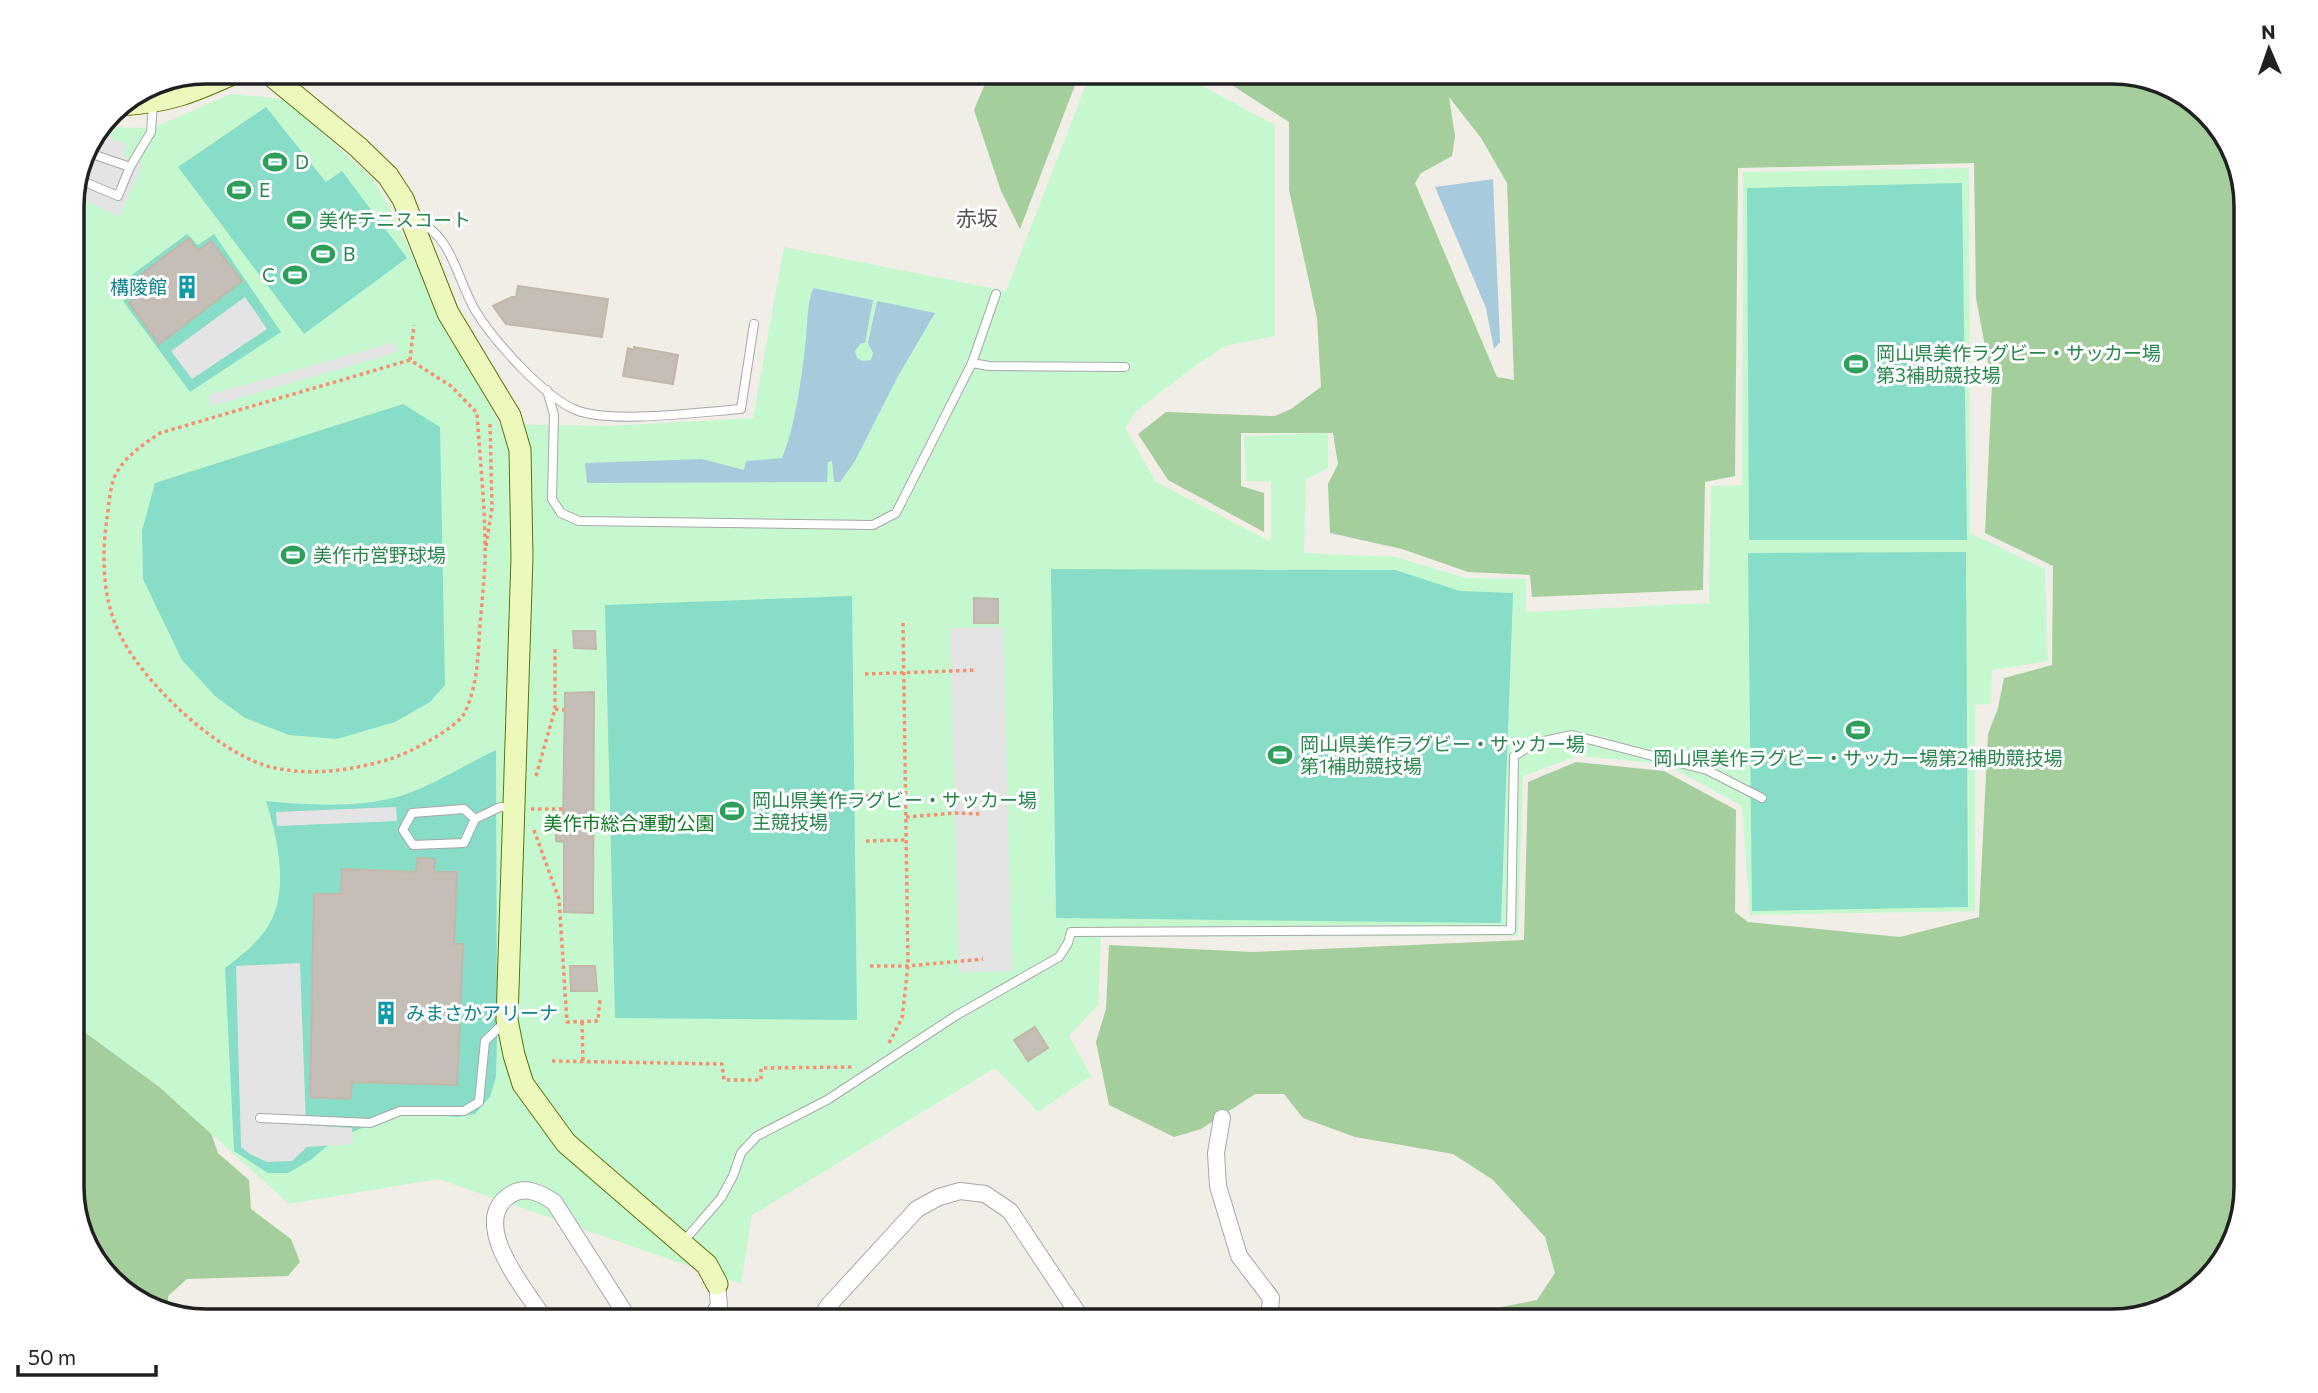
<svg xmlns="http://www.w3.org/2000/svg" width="2318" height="1393" font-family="Commissioner,'Noto Sans JP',sans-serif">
  <rect width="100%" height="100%" fill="#f0eee7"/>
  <g fill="#a5ce9d" fill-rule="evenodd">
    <path d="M990,72H1080L1020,229L1001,191L974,110Z"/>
    <path d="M1212,72H2111L2179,90L2228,139L2246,198V518L2233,571L2246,574V1187L2228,1254L2179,1303L2112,1321H1457L1471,1313L1537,1300L1555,1273L1545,1237L1493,1180L1453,1154L1355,1137L1303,1118L1284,1094H1255L1201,1129L1174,1137L1109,1105L1096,1042L1106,1009L1109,945L1253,952L1524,940L1528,782L1576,762L1664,771L1736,810L1735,912L1748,922L1900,937L1979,917L1988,734L1998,708L2004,678L2052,665L2053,566L1985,533L1992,384L1976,298L1974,163L1738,168L1735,476L1705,482L1703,590L1532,597L1530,575L1468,572L1402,549L1330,533L1328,484L1338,464L1333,433H1241V486L1264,493V532L1168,480L1138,434L1166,412L1275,416L1291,409L1321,387L1317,318L1289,190V122ZM1449,97L1481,138L1507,183L1514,380L1497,377L1415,183L1421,173L1452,156L1455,136Z"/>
    <path d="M72,970L199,1098L218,1153L249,1180L251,1209L291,1239L300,1262L288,1276L187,1279L168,1296V1311L139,1303L90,1254L72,1195Z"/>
  </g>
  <path fill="#c6f8d0" d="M1091,72H1176L1275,125V336L1225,346L1191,369L1136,411L1125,428L1156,482L1271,542V482L1246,481L1244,436L1328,433V468L1306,479L1304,553L1396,557L1465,578L1526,579V612L1709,603L1711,486L1742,485L1743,172L1969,168L1970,533L2045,569L2048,661L1992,670L1991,704L1975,705V911L1750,915L1742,806L1665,764L1577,756L1523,776L1518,936L1101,937L1098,1005L1069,1036L1091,1076L1038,1112L995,1068L752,1215L741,1284L438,1179L289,1204L158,1086L72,1023V669L74,655L72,654V198L104,127L152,128L231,94L285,99L372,178L389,206L419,270L499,424L608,426L753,418L784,247L1006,291Z"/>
  <g fill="#87ddc7">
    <path d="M266,107L326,182L342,171L407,258L304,334L178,167Z"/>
    <path d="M1962,183L1967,540H1749L1747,188Z"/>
    <path d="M187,234L198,245L214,234L281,332L190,392L123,301L135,291L125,280Z"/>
    <path d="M403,404L440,427L445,685L430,702L395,722L337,739L289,735L245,718L215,696L182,660L143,579L142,531L155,483Z"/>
    <path d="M1966,552L1968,907L1752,911L1748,553Z"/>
    <path d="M1051,569L1395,570L1460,591L1513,593L1501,923L1056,918Z"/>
    <path d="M852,596L857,1020L615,1018L605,605Z"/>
    <path d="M496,750L497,1039L496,1077L490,1097L475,1114L458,1117L399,1113L335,1139L312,1159L288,1173H268L234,1151L225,968C239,957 254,946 265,931C291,896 278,839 266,801C308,805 355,808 397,797C427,789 466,764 496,750Z"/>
  </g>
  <g fill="#e4e4e4">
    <path d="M104,135L127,145L123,156L143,164L119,217L73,195L97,144Z"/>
    <path d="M245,297L267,329L192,379L171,351Z"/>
    <path d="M394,342L397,352L211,406L208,395Z"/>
    <path d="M1003,627L1012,971L959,972L950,628Z"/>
    <path d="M396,807L397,821L277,826L276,812Z"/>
    <path d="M300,963L306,1125L352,1128L353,1144L307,1147L292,1161L267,1162L250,1154L241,1147L236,966Z"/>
  </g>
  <g fill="#a8cadd">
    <path d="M1493,179L1500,342L1494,349L1486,308L1435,187Z"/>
    <path d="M813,288L873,300L865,343H861L855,351L857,358L863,361L871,360L873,353L868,343L877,301L935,313L897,378L855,461L840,482H834L832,461L828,462L827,482L587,483L585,463L702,459L744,470L746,461L782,458C794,431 802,377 805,347C808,327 806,307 813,288Z"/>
  </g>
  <g fill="#c5beb6" stroke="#c2b7a9" stroke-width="2">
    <path d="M189,238L198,251L211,241L242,281L159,344L129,303L142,292L134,280Z"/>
    <path d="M518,286L608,299L602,337L506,324L493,306L512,297H516Z"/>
    <path d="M634,347L678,355L673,384L623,376L628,348L634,350Z"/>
    <path d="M974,598L998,599V623H974Z"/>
    <path d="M573,631H595L596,649L574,648Z"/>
    <path d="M594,692L593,913L564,912V842L556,841V825H563L565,693Z"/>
    <path d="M417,858L435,859L434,872H457L454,944H463L457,1085L352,1082L350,1099L310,1097L314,894H341L342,869L416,872Z"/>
    <path d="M570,966H595L597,991H571Z"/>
    <path d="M1035,1027L1048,1048L1028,1061L1014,1040Z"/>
  </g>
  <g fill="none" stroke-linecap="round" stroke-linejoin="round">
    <g stroke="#a7a7a7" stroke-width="10">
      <g id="lane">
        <path d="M92,154L130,167"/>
        <path d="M80,180L118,196L130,167L151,132L153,103"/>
        <path d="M415,221C452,233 457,280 475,310C493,340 544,397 576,410C610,424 701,412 741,409L754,324"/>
        <path d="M972,363L989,366L1125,367"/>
        <path d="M547,390L554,415L552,499L561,513L579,521L873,525L896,513L972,363L996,294"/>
        <path d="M475,819L464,809L412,813L403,830L413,845L464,843L475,819L500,807L512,808"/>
        <path d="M260,1118L370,1123L400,1111H464L479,1102L485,1041L505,1022"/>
        <path d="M683,1242L721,1198L733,1176L741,1153L757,1136L827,1100L957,1015L1059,957L1068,943L1071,932L1511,930L1514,756L1535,743L1572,735L1707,770L1762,798"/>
      </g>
    </g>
    <g stroke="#a7a7a7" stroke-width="18">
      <g id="street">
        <path d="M1222,1118L1216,1153L1218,1186L1239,1256L1271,1298L1269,1321"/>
        <path d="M546,1321C528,1293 467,1223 510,1195C525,1185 540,1193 554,1202L630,1321"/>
        <path d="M710,1321L719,1305L717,1284"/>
        <path d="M820,1321L828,1306L917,1209L939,1197L960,1191L985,1194L1010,1211L1083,1321"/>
      </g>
    </g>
    <g stroke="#5c7608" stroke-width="23">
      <g id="secondary">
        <path d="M267,72L358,147L388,176L403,199L448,313L510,416L520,450L522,557L507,1020L514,1055L523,1084L566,1143L707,1265L717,1284"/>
        <path d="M120,105C170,102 193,92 237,72"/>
      </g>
    </g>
    <g stroke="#f69071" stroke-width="3.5" stroke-dasharray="3.5 3.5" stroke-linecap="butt">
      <path d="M410,360L160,433C144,444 127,455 117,472C110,483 109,505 107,518C102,554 102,594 117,628C138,679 220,757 275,768C312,776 354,770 390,759C407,754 458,728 465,712C478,684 478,655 480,624C482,603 484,582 485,561C486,513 480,461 477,413L451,386L410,360L414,325"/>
      <path d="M486,546L492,508L490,421"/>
      <path d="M865,674L977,670"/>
      <path d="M555,709L564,710"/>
      <path d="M536,776L555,709V647"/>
      <path d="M866,796L905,795"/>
      <path d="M531,809H564"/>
      <path d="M906,817L955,813L980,814"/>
      <path d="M534,830L559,899L567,1022L598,1021L600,999"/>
      <path d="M866,841L905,840"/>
      <path d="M870,966H908L983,959"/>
      <path d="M582,1022L583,1062"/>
      <path d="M889,1043L902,1018L908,966L903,621"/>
      <path d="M552,1061L722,1064L724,1080H761V1068L854,1067"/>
    </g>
    <use href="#lane" stroke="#fff" stroke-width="8"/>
    <use href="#street" stroke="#fff" stroke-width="16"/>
    <use href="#secondary" stroke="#edf8bd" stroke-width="21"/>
  </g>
  <defs>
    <g id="stadium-bare" transform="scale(1.89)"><path d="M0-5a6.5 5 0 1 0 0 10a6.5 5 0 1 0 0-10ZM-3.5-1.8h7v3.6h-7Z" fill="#2e9e5b" stroke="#fff" stroke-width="2.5" paint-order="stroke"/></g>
    <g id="building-bare" transform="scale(1.89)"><path d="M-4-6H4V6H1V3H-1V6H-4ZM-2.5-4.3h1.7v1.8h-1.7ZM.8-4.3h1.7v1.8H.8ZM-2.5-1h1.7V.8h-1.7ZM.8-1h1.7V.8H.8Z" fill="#0f9aa8" stroke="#fff" stroke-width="2.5" paint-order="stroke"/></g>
  </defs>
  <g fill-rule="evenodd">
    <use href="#stadium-bare" x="275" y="162"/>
    <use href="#stadium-bare" x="239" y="190"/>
    <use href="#stadium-bare" x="299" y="220"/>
    <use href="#stadium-bare" x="323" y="254"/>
    <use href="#stadium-bare" x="295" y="275"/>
    <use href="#building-bare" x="187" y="287"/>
    <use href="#stadium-bare" x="1856" y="364"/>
    <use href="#stadium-bare" x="293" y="555"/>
    <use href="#stadium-bare" x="1858" y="730"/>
    <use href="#stadium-bare" x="1280" y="755"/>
    <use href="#stadium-bare" x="732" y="811"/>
    <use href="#building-bare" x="386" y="1013"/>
  </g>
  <g text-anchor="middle" stroke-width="6" stroke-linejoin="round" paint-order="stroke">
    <g font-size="19" fill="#27864d" stroke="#fff" text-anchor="start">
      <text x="295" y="169">D</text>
      <text x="259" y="197">E</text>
      <text x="319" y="227">美作テニスコート</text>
      <text x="343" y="261">B</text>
      <text x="275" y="282" text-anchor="end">C</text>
      <text x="1876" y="360">岡山県美作ラグビー・サッカー場<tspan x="1876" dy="22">第3補助競技場</tspan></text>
      <text x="313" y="562">美作市営野球場</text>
      <text x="1300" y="751">岡山県美作ラグビー・サッカー場<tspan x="1300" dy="22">第1補助競技場</tspan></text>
      <text x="1858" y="765" text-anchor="middle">岡山県美作ラグビー・サッカー場第2補助競技場</text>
      <text x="752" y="807">岡山県美作ラグビー・サッカー場<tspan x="752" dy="22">主競技場</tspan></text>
    </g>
    <g font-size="19" fill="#0d838f" stroke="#fff" text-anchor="end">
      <text x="167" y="294">構陵館</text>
      <text x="406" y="1020" text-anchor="start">みまさかアリーナ</text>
    </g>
    <g font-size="19" fill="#0f7d26" stroke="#fff">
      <text x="629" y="830">美作市総合運動公園</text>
    </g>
    <g font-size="21" fill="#535353" stroke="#fff">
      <text x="977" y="226">赤坂</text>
    </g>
  </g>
  <path d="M0 0H2318V1393H0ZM206 84H2112A122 122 0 0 1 2234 206V1187A122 122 0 0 1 2112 1309H206A122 122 0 0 1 84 1187V206A122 122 0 0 1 206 84Z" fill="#fff" fill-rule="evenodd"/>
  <path fill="none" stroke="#202020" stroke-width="3.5" d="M206 84H2112A122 122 0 0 1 2234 206V1187A122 122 0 0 1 2112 1309H206A122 122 0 0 1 84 1187V206A122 122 0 0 1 206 84Z"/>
  <g transform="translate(2269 49) rotate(358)" stroke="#ffffff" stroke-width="5" paint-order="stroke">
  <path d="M0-5L12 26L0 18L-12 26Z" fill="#202020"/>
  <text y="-10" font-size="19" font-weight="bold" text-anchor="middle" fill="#202020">N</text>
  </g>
  <path d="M18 1365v10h138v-10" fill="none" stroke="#202020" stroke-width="3.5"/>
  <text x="28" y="1365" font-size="21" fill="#202020" stroke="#ffffff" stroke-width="5" paint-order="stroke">50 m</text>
</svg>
